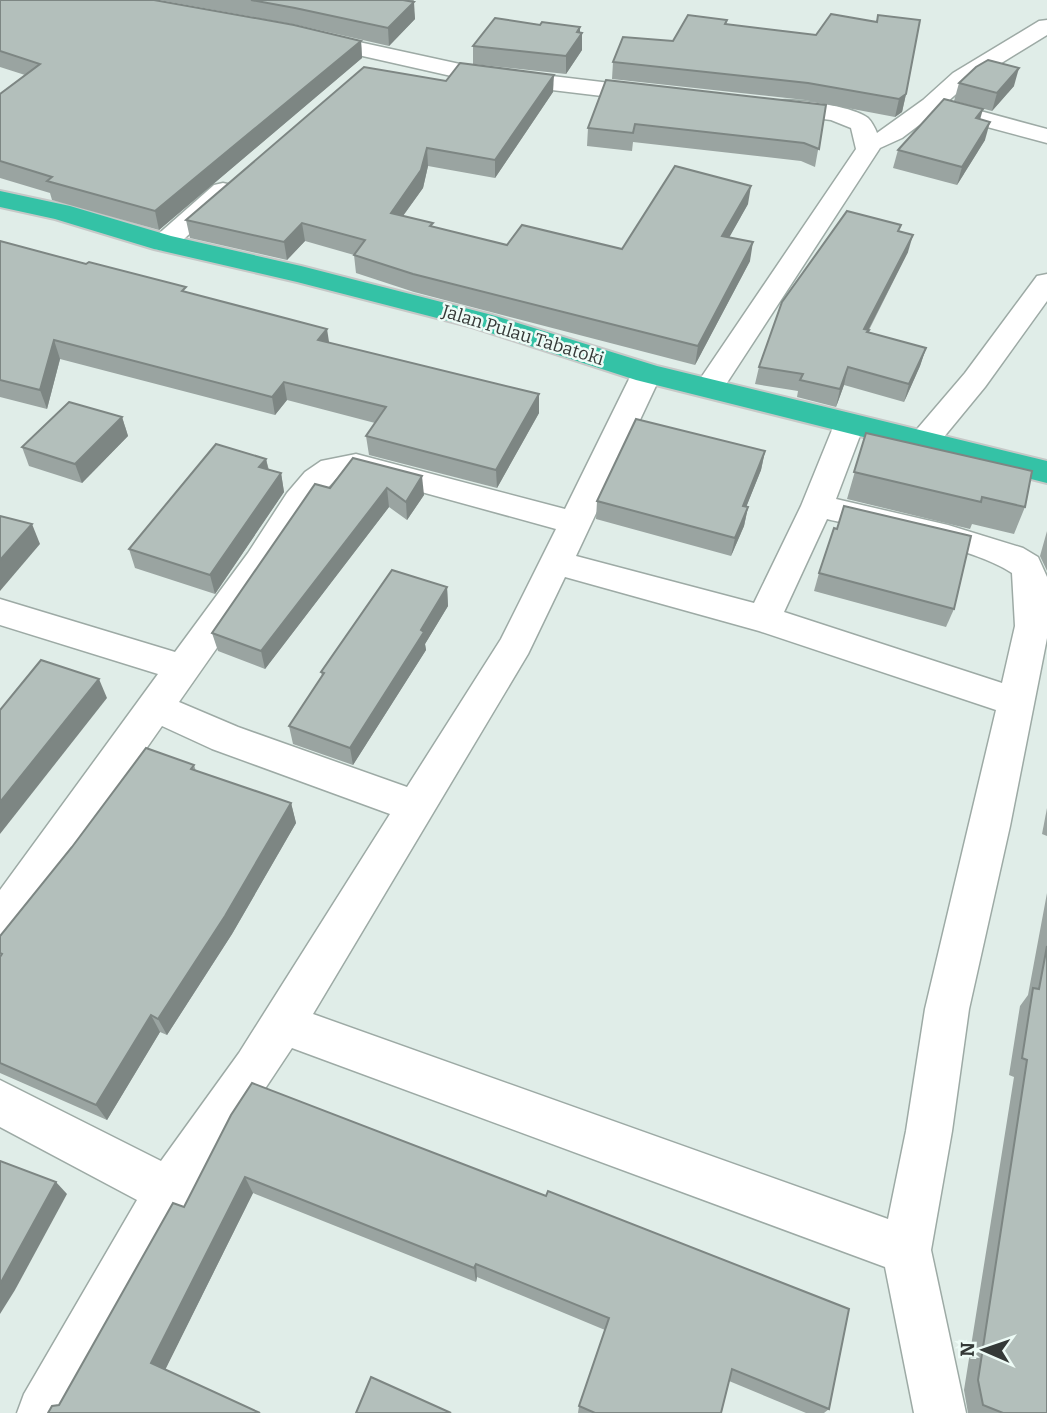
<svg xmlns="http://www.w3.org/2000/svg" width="1047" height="1413" font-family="Bitter,serif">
  <rect width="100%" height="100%" fill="#e0ede8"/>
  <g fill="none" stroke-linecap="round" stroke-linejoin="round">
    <g stroke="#9daaa5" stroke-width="3">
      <g id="minor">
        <path d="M1047,20V35L969,83L947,102L1047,129V143L935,113L902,138L880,148L719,395L709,397L699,395L694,388L856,149L851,128L831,120L768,112L764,107L768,102C788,97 851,105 868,118C872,122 875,128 877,133L923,100L953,73L1039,21Z"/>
        <path d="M313,32L469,66L652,88L660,90L663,95L660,100L652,102L469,80L305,43L302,38L305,33Z"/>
        <path d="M223,183L232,185L235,190L232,195L173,249L164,251L155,249L151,243L155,237L214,185Z"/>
        <path d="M1047,274V301L985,387L934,449L923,452L912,449L908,442L912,435L965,373L1037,276Z"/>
        <path d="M647,364L657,367L662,373L576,556L754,603L801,506L834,425L838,418L849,415L860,418L864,425L836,499L948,525L1023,548L1038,557L1047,577V638L1010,826L969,1009L952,1131L931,1250L966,1413H914L885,1267L292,1048L186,1208L72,1413H17L24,1394L137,1200L0,1127V1080L161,1161L239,1053L390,814L212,749L162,726L15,936L0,942V890L158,674L0,625V599L175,652L248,553L287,493L305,472L321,461L356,454L565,509L632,373L637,367ZM356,474L556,529L501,639L407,787L238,727L179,702L272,569L319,497L336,479ZM827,519C876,531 972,546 1012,573L1015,626L1002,683L784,612ZM565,577L759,631L996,710L925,1009L906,1131L888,1219L313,1014L528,654Z"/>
      </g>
    </g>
    <g stroke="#c6c8c7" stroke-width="4">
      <path id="trunk" d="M0,191L70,206L171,236L301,266L492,315L657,366L1047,461V483L636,380L472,327L297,282L154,249L55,219L0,207Z"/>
    </g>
    <use href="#minor" fill="#fff" fill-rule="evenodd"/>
    <use href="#trunk" fill="#34c2a6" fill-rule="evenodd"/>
  </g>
  <g fill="#9aa4a1">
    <path d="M0,0L361,41L362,58L159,230L52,200L50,193L0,178V94L25,75L0,67Z"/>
    <path d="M159,0H414L413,2L415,19L389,46L297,25Z"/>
    <path d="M727,24L906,94L902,112L895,117L805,100L612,79L613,62L673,41Z"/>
    <path d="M540,25L580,27V33H582V50L566,74L473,64V46Z"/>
    <path d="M446,81L553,92L495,178L428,166L423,188L403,216L433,227L507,245L622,249L748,204L729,237L750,261L695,365L414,292L356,273L354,255L305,241L287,260L190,238L186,220Z"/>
    <path d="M959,83L1014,86L992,111L954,101Z"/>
    <path d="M826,105L815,167L801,161L633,142L632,151L587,146L588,128Z"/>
    <path d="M980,119L985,140L957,185L893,168L898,150Z"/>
    <path d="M900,232L908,252L868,332L926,348L920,366L904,402L844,385L836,407L797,397L798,391L755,384L759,367Z"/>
    <path d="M0,241L187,292L329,343L539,394V413L497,488L369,455L366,436L375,423L287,400L275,415L60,359L47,409L0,397Z"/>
    <path d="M122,417L128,436L82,483L29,466L22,447Z"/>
    <path d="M866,433L1025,507L1014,534L972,524L970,529L847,499Z"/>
    <path d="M765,451L761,470L746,507H748L744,526L731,556L596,519L597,501Z"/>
    <path d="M353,458L424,495L407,520L389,507L265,669L218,651L212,633Z"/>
    <path d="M266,459L269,470L281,473L284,492L215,594L135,568L129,549Z"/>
    <path d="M1047,531V571L1040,556Z"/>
    <path d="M819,573L954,609L946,627L814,591Z"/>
    <path d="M447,587L448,606L425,644L426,650L353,765L293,744L289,726L322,676L321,672Z"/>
    <path d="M194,765L196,771L291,803L296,823L232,934L167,1035L160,1032L107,1120L0,1073V936Z"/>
    <path d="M1047,808V836L1042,834Z"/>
    <path d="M1047,893V1413H968L964,1390L1014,1077L1009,1075L1020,1006L1028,995Z"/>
    <path d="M231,1115L829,1409L824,1413H806L729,1381L721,1413H578L579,1406L605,1330L477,1277L476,1282L253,1193L165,1370L59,1405L184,1207Z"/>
  </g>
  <g fill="#7d8683">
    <path d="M414,2L415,19L389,46L388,28Z"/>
    <path d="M580,27V36L582,33V50L566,74V56Z"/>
    <path d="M361,41L362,58L159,230L155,211Z"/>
    <path d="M1019,68L1014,86L992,111L997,93Z"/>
    <path d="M554,75L553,92L495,178V160Z"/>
    <path d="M906,94L902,112L895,117L899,99Z"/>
    <path d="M983,109L978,127L976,118Z"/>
    <path d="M990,122L985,140L957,185L962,167Z"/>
    <path d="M427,148L428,166L423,188L392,231L391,213Z"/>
    <path d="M751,186L748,204L720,254L722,236Z"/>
    <path d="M302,223L305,241L287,260L284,242Z"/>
    <path d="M913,235L908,252L860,346L864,329Z"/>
    <path d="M753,242L750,261L695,365L698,346Z"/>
    <path d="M327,329L330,348L318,340Z"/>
    <path d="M54,340L60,359L47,409L40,390Z"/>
    <path d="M926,348L920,366L904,402L909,384Z"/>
    <path d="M848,367L844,385L836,407L840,389Z"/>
    <path d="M284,382L287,400L275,415L272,397Z"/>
    <path d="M539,394V413L497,488L496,470Z"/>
    <path d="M122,417L128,436L82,483L75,464Z"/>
    <path d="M765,451L761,470L739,525L743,506Z"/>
    <path d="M266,459L270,478L259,467Z"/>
    <path d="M281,473L284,492L215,594L210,575Z"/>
    <path d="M422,476L424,495L407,520L406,502Z"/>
    <path d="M387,488L389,507L265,669L261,651Z"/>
    <path d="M748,507L744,526L731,556L735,538Z"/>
    <path d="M32,524L40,544L0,591V560Z"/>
    <path d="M447,587L448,606L425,644L426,650L353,765L350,748Z"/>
    <path d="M99,679L107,698L0,834V802Z"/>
    <path d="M291,803L296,823L232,934L167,1035L158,1019Z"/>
    <path d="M151,1015L160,1032L107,1120L96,1105Z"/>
    <path d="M245,1177L253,1193L163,1374L151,1363Z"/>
    <path d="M56,1182L67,1194L15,1290L0,1314V1284Z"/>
    <path d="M476,1264L477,1277L476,1282L474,1268Z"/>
  </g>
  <g fill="#b3bfbb" stroke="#7d8683" stroke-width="2">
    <path d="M0,0H154L294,25L361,41L155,211L47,181L52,177L0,161V94L40,64L0,51Z"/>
    <path d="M251,0H403L414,2L388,28L295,8Z"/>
    <path d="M831,14L877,22L878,15L920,20L906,94L899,99L808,83L613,62L623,37L673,41L688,15L727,20L725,24L816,35Z"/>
    <path d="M495,18L540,25L542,22L580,27L577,32L582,33L566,56L473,46Z"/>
    <path d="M988,60L1019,68L997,93L959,83L976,67Z"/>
    <path d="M460,63L554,75L495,160L427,148L421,170L391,213L433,223L430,226L507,245L522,225L622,249L675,166L751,186L722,236L753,242L698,346L413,274L354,255L365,240L302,223L284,242L186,220L364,67L446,81Z"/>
    <path d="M606,80L826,105L819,149L804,143L635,124L633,133L588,128Z"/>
    <path d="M944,99L983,109L976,118L990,122L962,167L898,150Z"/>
    <path d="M847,211L901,225L898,231L913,235L864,329L869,330L867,332L926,348L909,384L848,367L840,389L800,380L803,374L759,367L782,302Z"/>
    <path d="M0,241L86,264L89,262L186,287L182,291L327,329L318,340L539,394L496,470L366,436L386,407L284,382L272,397L54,340L40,390L0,380Z"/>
    <path d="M69,402L122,417L75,464L22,447Z"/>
    <path d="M636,419L765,451L743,506L748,507L735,538L597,501Z"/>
    <path d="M866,433L1032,471L1025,507L982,497L981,502L854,472Z"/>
    <path d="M216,444L266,459L259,467L281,473L210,575L129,549Z"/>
    <path d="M353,458L422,476L406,502L387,488L261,651L212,633L315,484L330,488Z"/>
    <path d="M844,506L971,536L954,609L819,573L834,528L837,529Z"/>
    <path d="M0,516L32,524L0,560Z"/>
    <path d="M392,570L447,587L421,630L424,632L350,748L289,726L324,673L321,672Z"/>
    <path d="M41,660L99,679L0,802V710Z"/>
    <path d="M146,748L194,765L191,769L291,803L225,916L158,1019L151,1015L96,1105L0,1063V957L2,954L0,953V936L72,847Z"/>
    <path d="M1047,946V1413H1003L983,1405L978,1380L1027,1060L1022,1058L1033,988L1039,989Z"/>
    <path d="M252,1083L546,1196L548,1191L849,1309L829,1409L732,1369L721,1413H595L579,1406L609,1318L476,1264L474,1268L245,1177L151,1363L260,1413H48L52,1406L59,1405L173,1203L184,1207L231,1115Z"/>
    <path d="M0,1161L56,1182L0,1284Z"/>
    <path d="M371,1377L451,1413H356Z"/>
  </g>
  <g text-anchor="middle" stroke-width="5" stroke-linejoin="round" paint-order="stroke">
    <g font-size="18" fill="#343937" stroke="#edfbf6">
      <text transform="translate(523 335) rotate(17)" y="6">Jalan Pulau Tabatoki</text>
    </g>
  </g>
  <g transform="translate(984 1350) rotate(272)" stroke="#edfbf6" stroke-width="5" paint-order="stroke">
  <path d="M0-5L12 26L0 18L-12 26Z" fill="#343937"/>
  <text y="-10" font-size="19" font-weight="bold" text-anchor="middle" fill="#343937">N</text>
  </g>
</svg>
